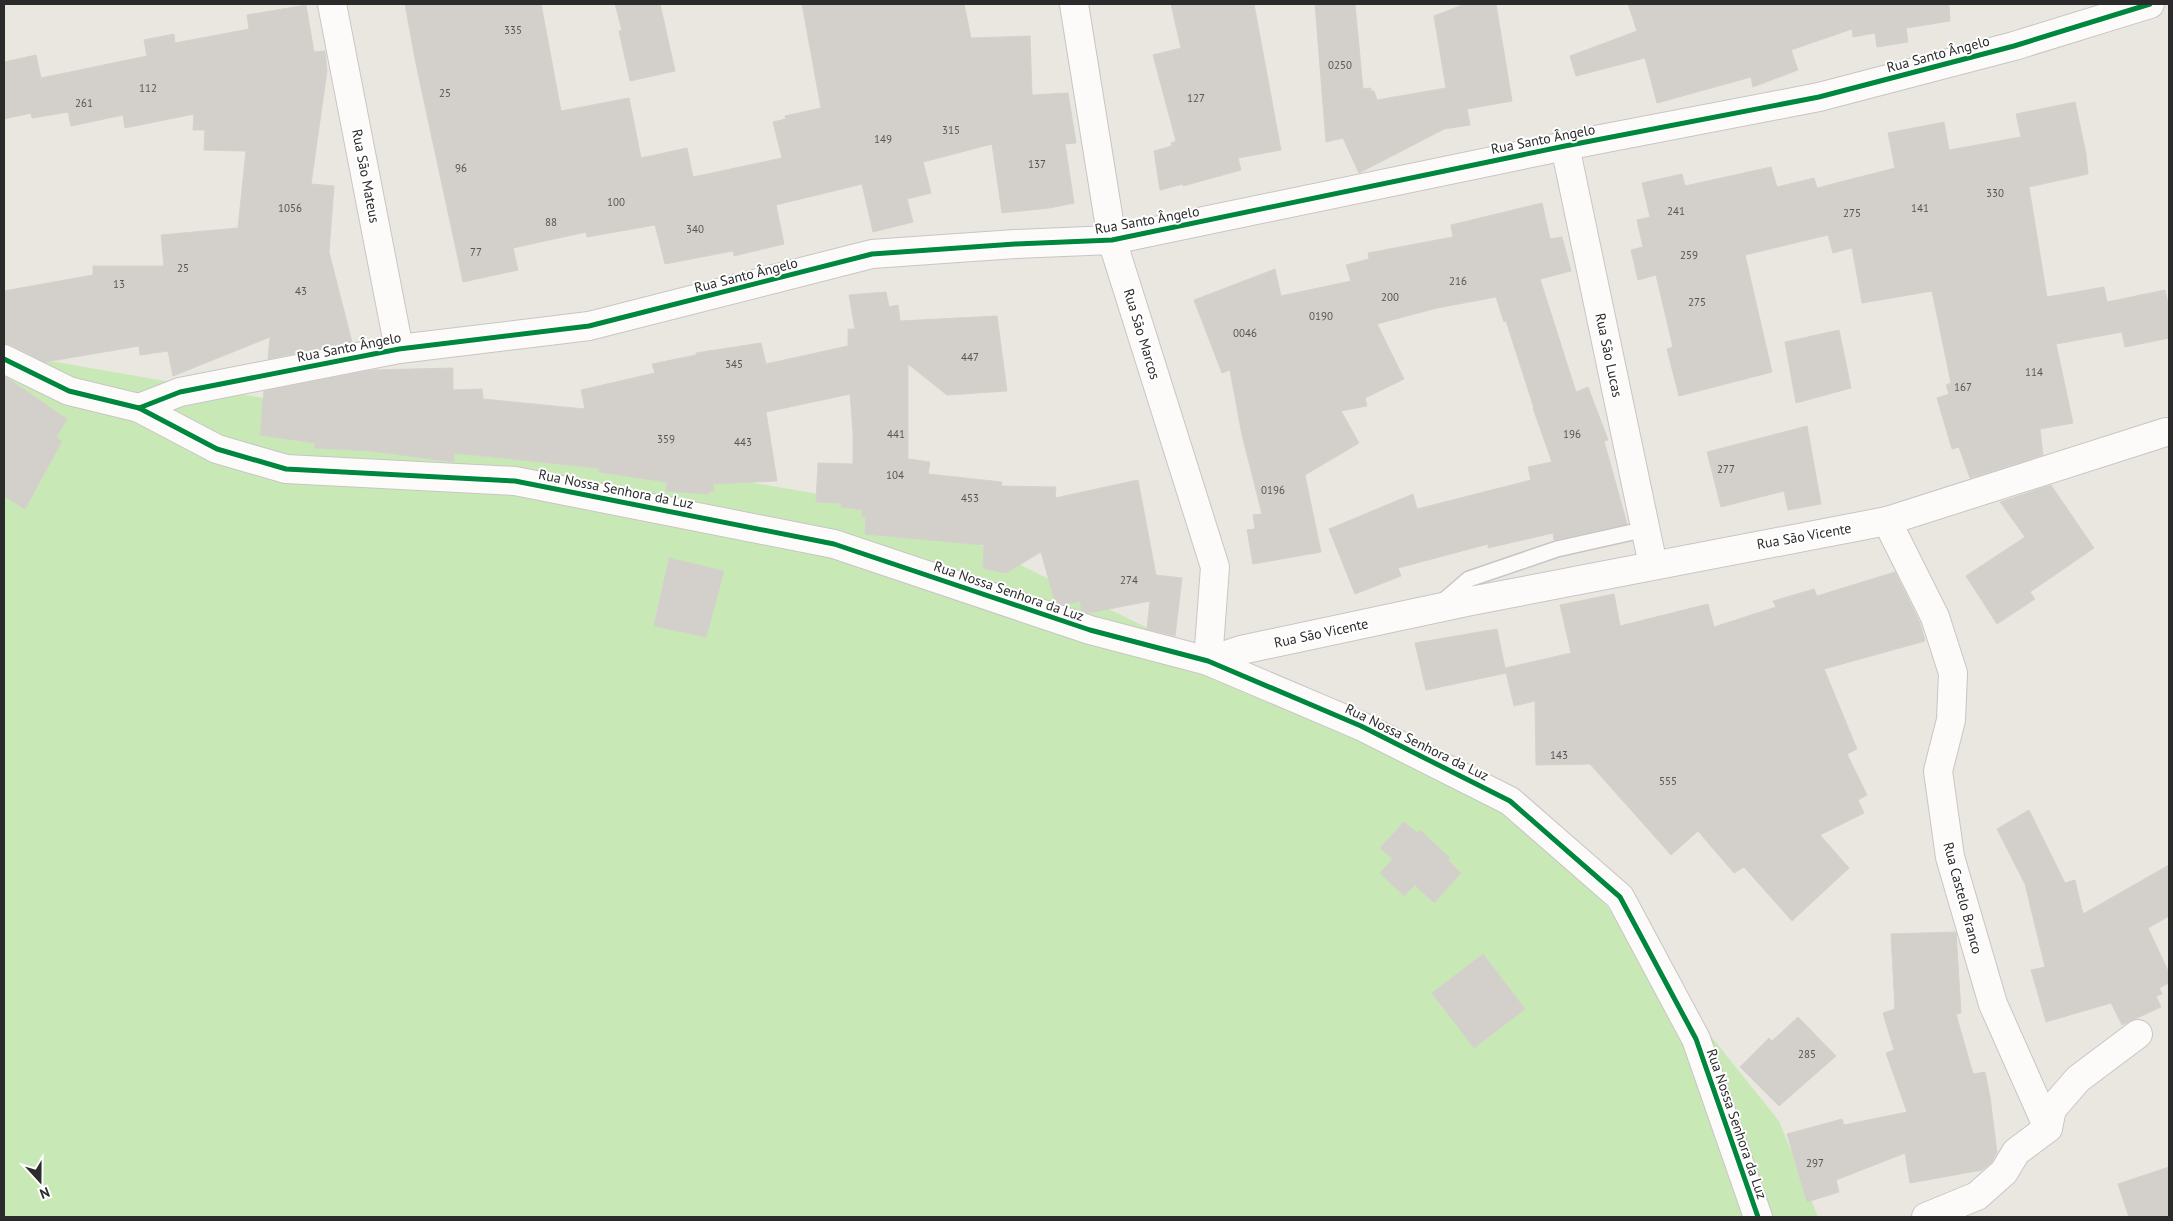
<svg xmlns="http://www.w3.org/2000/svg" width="2173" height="1221" font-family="'PT Sans',sans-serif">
  <rect width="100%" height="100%" fill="#eae7e0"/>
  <path fill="#c8e9b6" d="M4,353L910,510L1540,823L1779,1121L1818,1217H4Z"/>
  <g fill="#d3d0cc" stroke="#d5d2cc">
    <path d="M405,4H541L561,111L629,98L641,158L687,148L693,177L782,158L773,122L786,119L785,116L821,108L802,4H964L971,38L1030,36L1032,95L1068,93L1076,143L1065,144L1074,203L1049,208L1002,213L992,144L923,162L931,193L907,199L913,222L873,232L862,184L776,205L784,244L734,256L733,251L665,264L655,225L587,237L586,232L513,248L518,270L463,282L416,64Z"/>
    <path d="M615,4H660L675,71L630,81L619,31L622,30Z"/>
    <path d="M1171,4H1254L1281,150L1238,158L1241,170L1183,186V184L1160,190L1154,151L1172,146L1171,143L1176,141L1153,55L1181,48Z"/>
    <path d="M1315,4H1355L1363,89L1371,88V91H1374L1377,100L1446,88L1434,16L1465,4H1496L1512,101L1467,109L1470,125L1444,129L1359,173L1343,138L1326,142Z"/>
    <path d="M1628,4H1949L1950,21L1906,28L1908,42L1877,47L1875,33L1853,37L1852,29L1791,50L1798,70L1753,87L1751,77L1657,103L1645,58L1576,76L1570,56L1637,31Z"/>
    <path d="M306,5L314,52L325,51L327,71L311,184L334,186L329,252L352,342L268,359L270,337L173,376L168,351L140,355L139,346L45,362L11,345L4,344V291L93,275V266H164L161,235L238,228L246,151L204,150L205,130H193L194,114L125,128L123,115L71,126L68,112L32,118L31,113L4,119V62L36,55L41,78L147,56L144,40L174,34L175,43L249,29L247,15Z"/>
    <path d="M2075,102L2086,154L2088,174L2029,187L2047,297L2104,287L2107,302L2165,290L2169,308V338L2125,347L2122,332L2056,344L2073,423L2040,429L2043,455L1970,478L1959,447L1952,449L1937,398L1949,394L1946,385L1951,383L1932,291L1862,303L1852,248L1833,253L1828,235L1745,255L1772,372L1679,396L1667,349L1673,347L1656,275L1638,280L1631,250L1643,247L1637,220L1650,217L1642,183L1682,174L1685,186L1771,167L1777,187L1814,178L1817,188L1895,168L1888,133L1944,122L1949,150L2021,137L2016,114Z"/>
    <path d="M1542,203L1550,239L1562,237L1571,271L1540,279L1576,392L1588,387L1608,440L1604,441L1627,524L1554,540L1553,533L1488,548V544L1398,568L1401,576L1355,594L1329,529L1413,494L1417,509L1531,480L1528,467L1552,462L1533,408H1534L1506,321L1504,322L1496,297L1437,308L1377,324L1404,379L1365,398L1367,406L1341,411L1359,443L1305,475L1321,552L1253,564L1247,530L1255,529L1253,515L1262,514L1242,435L1230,370L1222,373L1194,300L1275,269L1281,296L1351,281L1346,265L1369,259L1368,253L1453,237L1451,225Z"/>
    <path d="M886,292L889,307L898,305L900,321L997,316L1007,391L947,395L908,364V459L930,462L928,474L1002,482L1001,486L1056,487L1055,498L1138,480L1156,575L1182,578L1175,636L1147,629L1150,601L1088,613L1082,611L1080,601L1064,605L1055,602L1041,552L1006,573L983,568L984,545L865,534L866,517H862V510L841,507V503L816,502L818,463L853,464V432L850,394L766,412L777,481L713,484L714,491H709V494L666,491L667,482L599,472L598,468L454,453V462L371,451L314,448L315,443L260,435L264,391L372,370L453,368V390L482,389L483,399L585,409L581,390L655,373L652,364L696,355V353L761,343L766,364L848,346V329H855L849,295Z"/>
    <path d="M1839,330L1851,388L1796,403L1785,342Z"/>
    <path d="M4,376L67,419L56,437L62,441L25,509L4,496Z"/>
    <path d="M1807,426L1821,504L1788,510L1784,491L1721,507L1707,452Z"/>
    <path d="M2051,485L2094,548L2030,592L2035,599L1997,624L1966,576L2025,537L2000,502Z"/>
    <path d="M669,558L724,571L706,637L654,626Z"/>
    <path d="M1895,572L1920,623L1925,641L1824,669L1857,749L1847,754L1867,795L1858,800L1864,813L1820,835L1849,868L1792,921L1744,867L1734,873L1698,831L1671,855L1590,764L1536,765L1535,701L1514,706L1505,668L1571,653L1560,605L1614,594L1620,626L1708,604L1714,627L1776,607L1773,601L1814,589L1817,596Z"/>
    <path d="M1497,629L1506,673L1426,690L1415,643Z"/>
    <path d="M2029,810L2065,883L2075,880L2083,914L2169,865V916L2148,928L2169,973V983L2159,988L2162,994L2156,996L2161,1007L2122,1025L2111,1003L2046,1022L2031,970L2045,967L2025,884L1997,829Z"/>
    <path d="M1404,822L1417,833L1420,830L1450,858L1448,860L1461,873L1434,903L1415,885L1404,896L1380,873L1393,859L1380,848Z"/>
    <path d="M1956,932L1961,1013L1956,1014L1973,1074L1985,1072L1990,1097L1997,1153L1992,1162L1982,1170L1910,1183L1905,1153L1836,1180L1839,1192L1807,1202L1787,1134L1842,1119L1844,1125L1907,1112L1886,1053L1894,1050L1883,1013L1895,1009L1891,934Z"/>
    <path d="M1483,954L1525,1009L1474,1048L1432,993Z"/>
    <path d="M1798,1017L1836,1056L1779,1106L1740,1067L1769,1038L1772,1041Z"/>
    <path d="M2169,1167V1217H2129L2118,1184Z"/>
  </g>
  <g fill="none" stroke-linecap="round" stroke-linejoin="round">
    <g stroke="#c7c6c6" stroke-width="18">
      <path id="service" d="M1440,604L1469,579L1557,549L1646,529"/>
    </g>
    <g stroke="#c7c6c6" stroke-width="30">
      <g id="minor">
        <path d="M332,4L399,349"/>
        <path d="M1074,4L1112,240L1215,567L1208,661L1241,650L1471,601L1887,521L2166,432"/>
        <path d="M1565,146L1653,565"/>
        <path d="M4,359L69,391L139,408L217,449L286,469L515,481L834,544L1090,630L1208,661L1361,726L1510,801L1620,897L1696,1039L1758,1217"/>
        <path d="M139,408L180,392L399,349L589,326L872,254L1015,244L1112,240L1565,146L1819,97L2014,46L2150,4"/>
        <path d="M1887,521L1935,617L1953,673L1951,720L1938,771L1950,857L1993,1004L2048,1128"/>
        <path d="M1926,1217L1977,1196L2004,1172L2016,1152L2048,1128L2052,1109L2078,1079L2138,1034"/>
      </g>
    </g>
    <use href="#service" stroke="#fcfbfa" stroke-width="15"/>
    <use href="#minor" stroke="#fcfbfa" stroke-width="28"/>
    <g stroke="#fff" stroke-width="8">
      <g id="cycleway">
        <path d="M4,359L69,391L139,408L217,449L286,469L515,481L834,544L1090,630L1208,661L1361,726L1510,801L1620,897L1696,1039L1758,1217"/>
        <path d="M139,408L180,392L399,349L589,326L872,254L1015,244L1112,240L1565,146L1819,97L2014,46L2150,4"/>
      </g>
    </g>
    <use href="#cycleway" stroke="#00873e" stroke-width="5"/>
  </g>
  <g text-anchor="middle" stroke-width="4" stroke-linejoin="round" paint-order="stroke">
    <g font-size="11" fill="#565554">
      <text x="513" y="34">335</text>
      <text x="1340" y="69">0250</text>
      <text x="148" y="92">112</text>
      <text x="445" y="97">25</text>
      <text x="1196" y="102">127</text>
      <text x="84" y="107">261</text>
      <text x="951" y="134">315</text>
      <text x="883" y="143">149</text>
      <text x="1037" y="168">137</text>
      <text x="461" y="172">96</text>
      <text x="1995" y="197">330</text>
      <text x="616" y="206">100</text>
      <text x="290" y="212">1056</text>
      <text x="1920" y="212">141</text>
      <text x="1676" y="215">241</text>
      <text x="1852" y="217">275</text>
      <text x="551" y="226">88</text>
      <text x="695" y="233">340</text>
      <text x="476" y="256">77</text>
      <text x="1689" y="259">259</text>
      <text x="183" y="272">25</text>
      <text x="1458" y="285">216</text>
      <text x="119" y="288">13</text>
      <text x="301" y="295">43</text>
      <text x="1390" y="301">200</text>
      <text x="1697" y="306">275</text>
      <text x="1321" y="320">0190</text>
      <text x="1245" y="337">0046</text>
      <text x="970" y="361">447</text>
      <text x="734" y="368">345</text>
      <text x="2034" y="376">114</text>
      <text x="1963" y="391">167</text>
      <text x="896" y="438">441</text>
      <text x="1572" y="438">196</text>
      <text x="666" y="443">359</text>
      <text x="743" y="446">443</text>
      <text x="1726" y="473">277</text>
      <text x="895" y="479">104</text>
      <text x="1273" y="494">0196</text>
      <text x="970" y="502">453</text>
      <text x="1129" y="584">274</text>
      <text x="1559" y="759">143</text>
      <text x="1668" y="785">555</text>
      <text x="1807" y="1058">285</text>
      <text x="1815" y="1167">297</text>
    </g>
    <g font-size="14" fill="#2b2b2b" stroke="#fff">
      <text transform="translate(1938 54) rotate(-15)" y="5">Rua Santo Ângelo</text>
      <text transform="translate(1543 139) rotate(-11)" y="5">Rua Santo Ângelo</text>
      <text transform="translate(366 176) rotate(79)" y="5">Rua São Mateus</text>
      <text transform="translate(1147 220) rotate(-10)" y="5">Rua Santo Ângelo</text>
      <text transform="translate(746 275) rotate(-14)" y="5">Rua Santo Ângelo</text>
      <text transform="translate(1142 334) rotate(73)" y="5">Rua São Marcos</text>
      <text transform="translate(349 347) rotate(-11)" y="5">Rua Santo Ângelo</text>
      <text transform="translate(1609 355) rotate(78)" y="5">Rua São Lucas</text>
      <text transform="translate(616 489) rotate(11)" y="5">Rua Nossa Senhora da Luz</text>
      <text transform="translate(1804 536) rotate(-10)" y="5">Rua São Vicente</text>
      <text transform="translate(1009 591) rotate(19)" y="5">Rua Nossa Senhora da Luz</text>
      <text transform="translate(1321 633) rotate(-12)" y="5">Rua São Vicente</text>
      <text transform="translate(1417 742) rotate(26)" y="5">Rua Nossa Senhora da Luz</text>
      <text transform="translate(1963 898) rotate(75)" y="5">Rua Castelo Branco</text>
      <text transform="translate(1737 1124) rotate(71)" y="5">Rua Nossa Senhora da Luz</text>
    </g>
  </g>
  <rect width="2173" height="1221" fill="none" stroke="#2b2b2b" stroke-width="10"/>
  <g transform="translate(40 1181) rotate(159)" stroke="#ffffff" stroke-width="4" paint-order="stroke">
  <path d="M0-4L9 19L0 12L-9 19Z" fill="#2b2b2b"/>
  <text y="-8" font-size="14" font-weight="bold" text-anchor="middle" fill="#2b2b2b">N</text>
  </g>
</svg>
